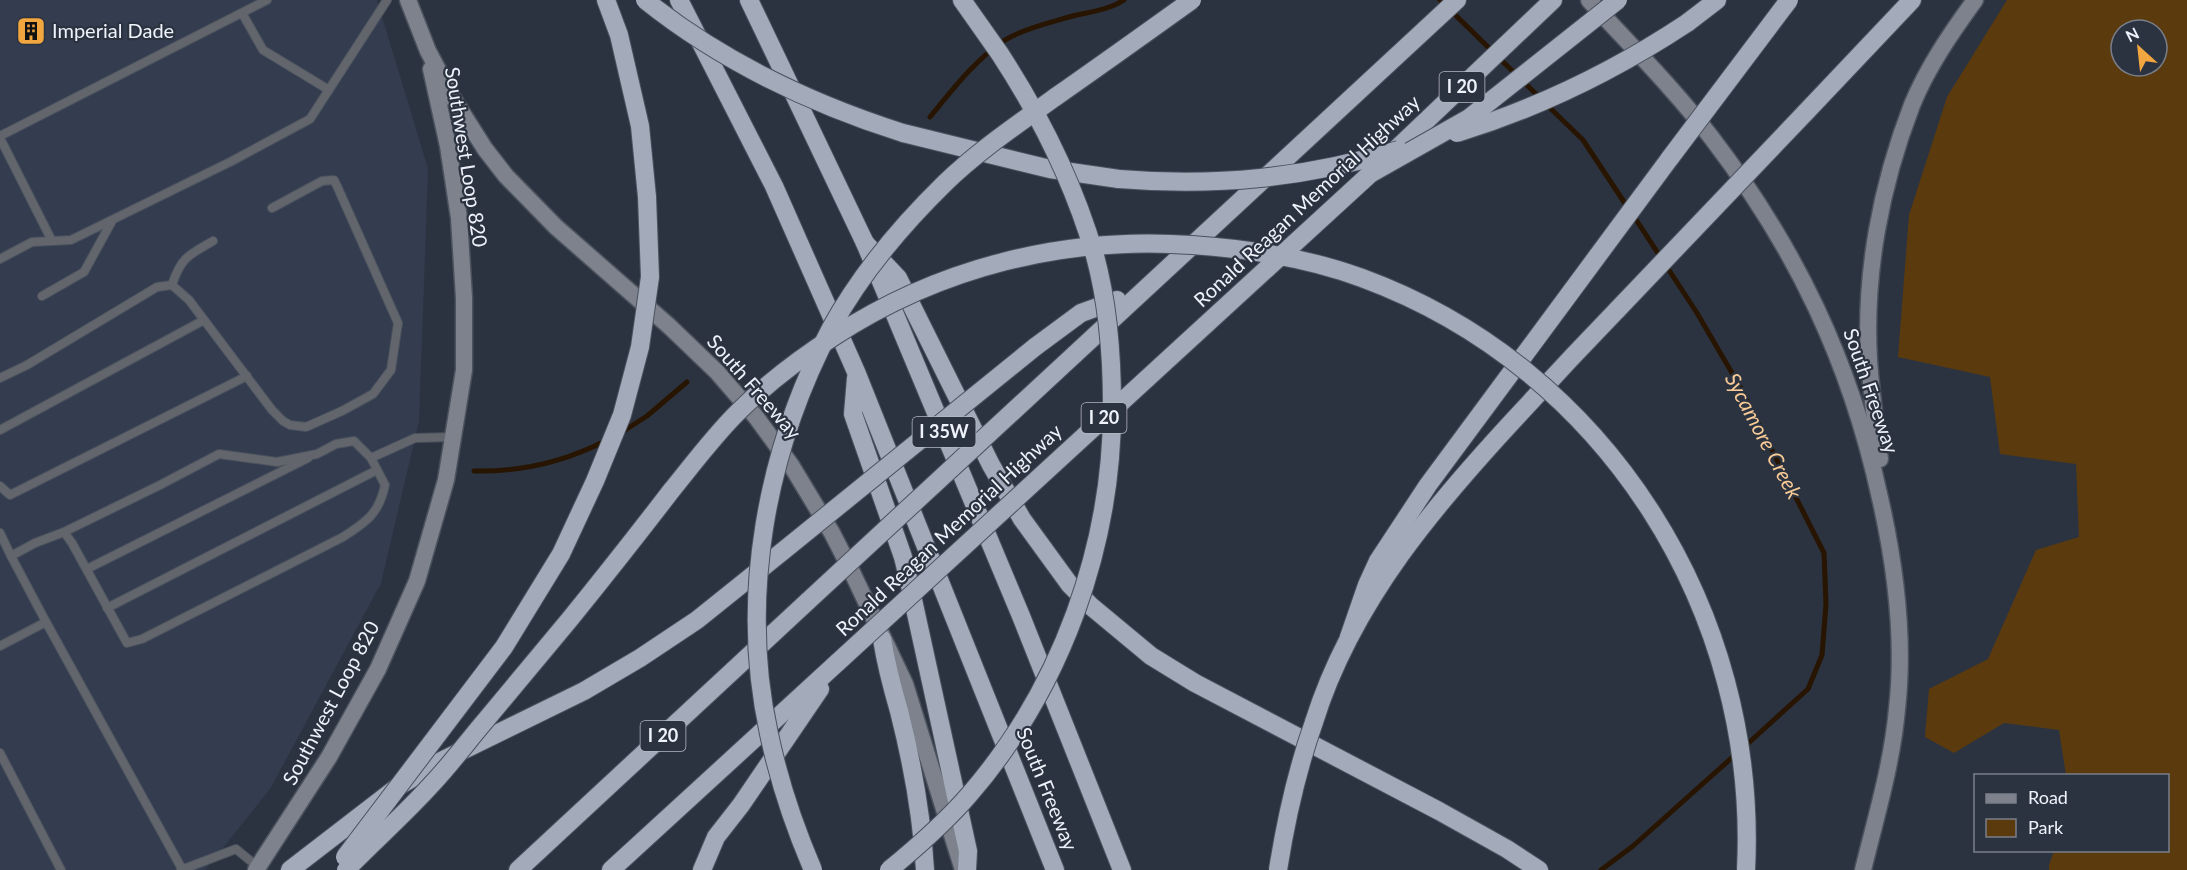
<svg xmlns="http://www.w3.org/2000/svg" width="2187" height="870" font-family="Lato,sans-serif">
  <rect width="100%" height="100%" fill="#2c3340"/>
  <path fill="#343d50" d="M0,0H377L428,169L419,421L381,583L270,789L205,870H0Z"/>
  <path fill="#5b3b0e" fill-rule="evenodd" d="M2007,0H2187V870H2049V865L2054,851L2168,850V776L2066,775L2059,730L2004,723L1954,753L1925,737L1929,689L1988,659L2036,550L2079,537L2076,464L2000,454L1990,377L1898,357L1909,215L1947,97ZM2121,30H2157V66H2121Z"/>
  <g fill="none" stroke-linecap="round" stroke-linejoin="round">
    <g stroke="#271501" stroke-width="5">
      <path d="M1440,0L1540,98"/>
      <path d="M1547,105L1583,140L1628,208"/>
      <path d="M930,117C953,89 975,60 1005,40C1022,30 1044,24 1062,19C1083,12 1106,12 1124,0"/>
      <path d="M1633,215L1697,313L1739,385L1824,553L1826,604L1822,655L1808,689L1743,748"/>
      <path d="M619,434L647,416L687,382"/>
      <path d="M474,471C520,472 564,462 605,441"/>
      <path d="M1601,870L1633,846L1736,754"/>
    </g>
    <g stroke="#4b525e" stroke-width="10">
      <g id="service">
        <path d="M242,13L263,50L329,90"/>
        <path d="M0,136L267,0"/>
        <path d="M0,138L52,241"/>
        <path d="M0,259L32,242L71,240L232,161L310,119L387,0"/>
        <path d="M172,285C181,257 189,255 213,241"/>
        <path d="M42,296L84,272L112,221"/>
        <path d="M0,378L27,365L157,287L172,285L189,300L272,410L283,421L290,425L306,427L342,411L373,394L391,370L398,323L337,186L334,180L322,181L272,208"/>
        <path d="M0,430L204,320"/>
        <path d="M371,458L415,438L453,437"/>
        <path d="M0,486L10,495L247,376"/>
        <path d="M0,533L11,556L35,543L64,532L160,485L219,454L277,462L317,454L336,444L354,441L371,458L385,485C379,514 366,522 343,537L142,639L127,643L72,543L64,532"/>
        <path d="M87,569L308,458"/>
        <path d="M107,608L377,470"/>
        <path d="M46,622L182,869"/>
        <path d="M0,646L46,622L11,556"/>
        <path d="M0,753L61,870"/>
        <path d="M181,870L236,849L258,867"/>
      </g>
    </g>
    <g stroke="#4b525e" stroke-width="19">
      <g id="secondary">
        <path d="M408,0L428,51L454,100L485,149L506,176L556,227L669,326L717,372L756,417L791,465L832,533L851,570L905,684L963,870"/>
        <path d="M1589,0C1630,45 1674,89 1711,137C1796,248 1850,361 1880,498C1896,568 1905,638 1897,709C1892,764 1876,817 1863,870"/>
        <path d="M1880,459C1876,426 1871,392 1869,359C1864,274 1881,185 1912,105C1927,68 1951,33 1975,0"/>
        <path d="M256,870L329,757L378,669L417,581L446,480L464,370V298L459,218L448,146L431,69"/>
      </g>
    </g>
    <g stroke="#4b525e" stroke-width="20">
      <g id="motorway">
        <path d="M606,0L619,35L640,126L647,197"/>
        <path d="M679,0L774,186L857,374L1055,870"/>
        <path d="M749,0L865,243L1021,616L1122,870"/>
        <path d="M962,0L1000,54"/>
        <path d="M1687,23L1717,0"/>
        <path d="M1805,113L1912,0"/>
        <path d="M903,133L1050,169L1119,179"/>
        <path d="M1387,158L1553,0"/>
        <path d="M865,243L898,278L991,465L1022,519L1070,585L1092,607L1151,656L1195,683L1439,811L1507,849L1539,870"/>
        <path d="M1035,347L1081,313L1117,300"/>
        <path d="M1074,355L1457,0"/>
        <path d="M856,378L853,414L903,557L910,586L968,851L967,870"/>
        <path d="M1349,637L1367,585L1378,561L1428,485L1670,158"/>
        <path d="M882,639C886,664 892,687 899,711C912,762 922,817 925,870"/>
        <path d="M1314,722C1352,600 1438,501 1523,410C1554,376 1585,343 1617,310"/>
        <path d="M290,870L399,786L439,762L584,691L640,658L697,620L783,551"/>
        <path d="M518,870L808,601"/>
        <path d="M611,870L838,662"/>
        <path d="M702,870L716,837L741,805L820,689"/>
      </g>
    </g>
    <use href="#service" stroke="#62666c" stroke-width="8"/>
    <use href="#secondary" stroke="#7d828c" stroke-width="16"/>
    <use href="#motorway" stroke="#a3abbb" stroke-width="18"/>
    <g stroke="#4b525e" stroke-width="20" stroke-linecap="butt">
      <g id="motorway-bridge">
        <path d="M645,0C720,60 812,104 903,133"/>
        <path d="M1457,133C1538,108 1616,70 1687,23"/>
        <path d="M1670,158L1789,0"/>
        <path d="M1119,179C1217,187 1304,178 1399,150"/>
        <path d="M1617,310L1805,113"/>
        <path d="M783,551L1035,347"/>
        <path d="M808,601L1074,355"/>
        <path d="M838,662L1370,174L1469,118L1618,0"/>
        <path d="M345,857L504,647L561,554L595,481L622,415L640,347L650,277L647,197"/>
        <path d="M346,870C374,841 405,814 432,784C451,764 467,742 485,721C513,687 542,653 570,619C604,577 638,534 671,491C693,464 713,437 737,413C766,384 799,359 833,337C940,267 1065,236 1192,245C1250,249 1308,258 1362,278C1607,368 1759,612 1746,870"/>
        <path d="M813,870C794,826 779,781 769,734C739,598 766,451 831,328C860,275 902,225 945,183C978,151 1017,125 1054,98C1100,66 1146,33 1192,0"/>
        <path d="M889,870C917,847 945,823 969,795C1061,689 1113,545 1112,405C1112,356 1108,304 1095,256C1074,184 1041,117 1000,54"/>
        <path d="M1278,870C1286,819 1297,770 1314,722"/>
      </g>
    </g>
    <use href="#motorway-bridge" stroke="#a3abbb" stroke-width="18"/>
  </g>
  <defs>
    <g id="building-square" transform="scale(1.5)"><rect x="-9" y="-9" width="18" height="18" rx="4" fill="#f1a63f" stroke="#2c3340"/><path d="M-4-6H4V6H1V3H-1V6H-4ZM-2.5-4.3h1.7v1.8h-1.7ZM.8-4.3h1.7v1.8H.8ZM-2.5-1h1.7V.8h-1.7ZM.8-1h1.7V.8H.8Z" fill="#111"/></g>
  </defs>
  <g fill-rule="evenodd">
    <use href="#building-square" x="31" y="31"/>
  </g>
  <g text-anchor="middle" stroke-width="4.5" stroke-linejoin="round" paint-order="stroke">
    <g fill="#2c3340" stroke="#b4b9c3" stroke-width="1.5">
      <rect x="1439.5" y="72" width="45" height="30" rx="4.5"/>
      <rect x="1081.5" y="403" width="45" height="30" rx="4.5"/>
      <rect x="912.5" y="417" width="63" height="30" rx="4.5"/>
      <rect x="640.5" y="721" width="45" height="30" rx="4.5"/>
    </g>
    <g font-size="18" font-weight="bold" fill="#eef2fb">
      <text x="1462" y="93">I 20</text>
      <text x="1104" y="424">I 20</text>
      <text x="944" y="438">I 35W</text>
      <text x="663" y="742">I 20</text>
    </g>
    <g font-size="20" fill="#eef2fb" stroke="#2c3340" text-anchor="start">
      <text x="52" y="38">Imperial Dade</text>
    </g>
    <g font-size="20" fill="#eef2fb" stroke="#2c3340">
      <text transform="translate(466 157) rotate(81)" y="7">Southwest Loop 820</text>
      <text transform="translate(1307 201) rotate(-43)" y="7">Ronald Reagan Memorial Highway</text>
      <text transform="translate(754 387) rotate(49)" y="7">South Freeway</text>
      <text transform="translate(1871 391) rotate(71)" y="7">South Freeway</text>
      <text transform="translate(949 530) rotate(-43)" y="7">Ronald Reagan Memorial Highway</text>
      <text transform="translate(331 703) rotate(-62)" y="7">Southwest Loop 820</text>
      <text transform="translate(1047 789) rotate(68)" y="7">South Freeway</text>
    </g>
    <g font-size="21" font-style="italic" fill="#f9cb96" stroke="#2c3340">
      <text transform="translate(1763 436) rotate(62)" y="7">Sycamore Creek</text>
    </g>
  </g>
  <rect x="1974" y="774" width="195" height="78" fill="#2c3340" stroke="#7a7f8b" stroke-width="1.5"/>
  <rect x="1986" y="794" width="30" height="9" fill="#7d828c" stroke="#7a7f8b" stroke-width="1.5"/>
  <text x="2028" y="804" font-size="18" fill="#eef2fb">Road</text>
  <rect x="1986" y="819" width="30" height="18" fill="#5b3b0e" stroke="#7a7f8b" stroke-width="1.5"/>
  <text x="2028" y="834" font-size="18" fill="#eef2fb">Park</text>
  <g transform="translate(2139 48) rotate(333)"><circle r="28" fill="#2c3340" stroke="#7a7f8b" stroke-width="1.5"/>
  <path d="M0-4.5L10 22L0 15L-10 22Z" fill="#f1a63f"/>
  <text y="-9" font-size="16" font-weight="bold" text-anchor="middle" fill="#eef2fb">N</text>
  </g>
</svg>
